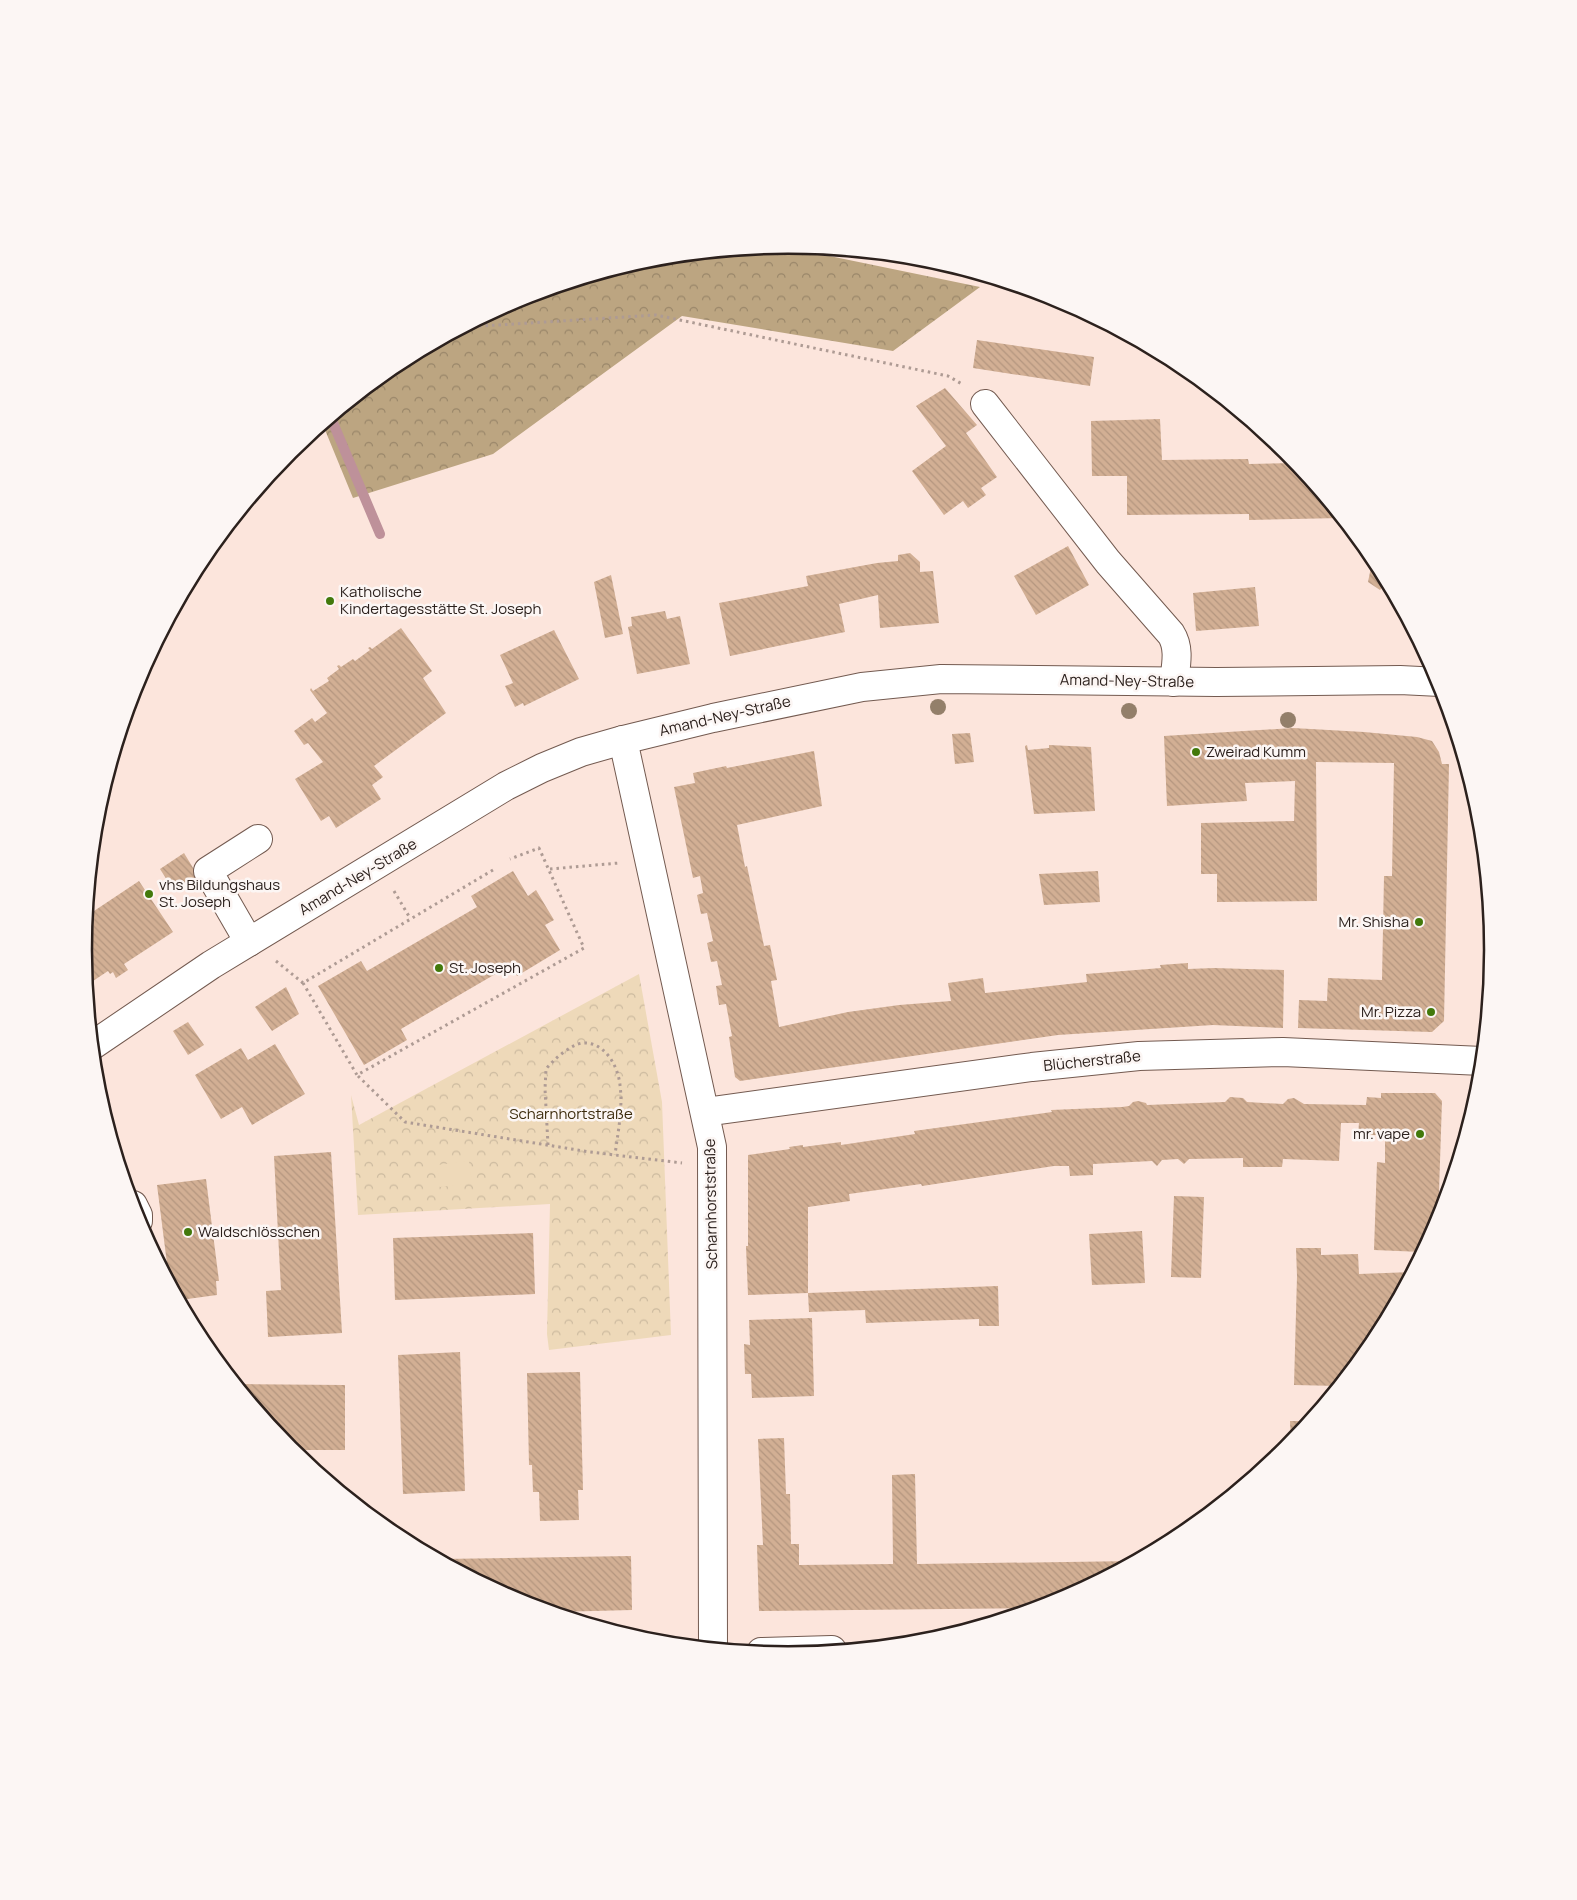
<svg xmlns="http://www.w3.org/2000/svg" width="1577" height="1900" font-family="Manrope,sans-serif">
  <defs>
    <pattern id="forest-crowns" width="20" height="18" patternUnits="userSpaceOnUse" patternTransform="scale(1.25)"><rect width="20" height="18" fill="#bca581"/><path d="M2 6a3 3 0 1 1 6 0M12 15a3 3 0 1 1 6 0" fill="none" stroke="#998669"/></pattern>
    <pattern id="park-crowns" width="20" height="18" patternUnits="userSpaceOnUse" patternTransform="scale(1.25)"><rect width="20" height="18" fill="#eed9b9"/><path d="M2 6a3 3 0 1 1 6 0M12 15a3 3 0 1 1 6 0" fill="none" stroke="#ccba9f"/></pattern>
    <pattern id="building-back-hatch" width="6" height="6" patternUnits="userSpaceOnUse" patternTransform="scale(1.25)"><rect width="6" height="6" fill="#d2af94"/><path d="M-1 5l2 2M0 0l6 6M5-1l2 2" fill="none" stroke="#b4967f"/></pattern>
  </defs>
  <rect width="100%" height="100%" fill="#fce5dc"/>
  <path fill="url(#forest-crowns)" d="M781,246L980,287L893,351L682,316L493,454L353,498L323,425L397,364L519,299L651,259Z"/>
  <path fill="url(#park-crowns)" d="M639,974L662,1102L671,1335L549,1350L547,1334L550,1204L358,1215L351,1095L359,1125Z"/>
  <path fill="#eed9b9" d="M469,1161L472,1183L440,1187L437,1165Z"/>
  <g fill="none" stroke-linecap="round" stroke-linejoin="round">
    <path stroke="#be919a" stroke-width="10" d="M331,418L380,534"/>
  </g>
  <g fill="url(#building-back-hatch)">
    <path d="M977,340L1094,357L1090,386L973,368Z"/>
    <path d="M945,388L977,425L966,433L997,477L981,488L986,495L968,508L963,501L944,515L912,471L946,446L916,406Z"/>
    <path d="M1160,419L1162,460L1248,459L1249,464L1296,463L1341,518L1249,520V514L1127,515V476H1092L1091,421Z"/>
    <path d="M1360,541L1375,559L1387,581L1380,590L1368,582L1372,562L1364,557L1367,553L1359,549Z"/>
    <path d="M1068,546L1089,585L1036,615L1014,576Z"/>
    <path d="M910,553L920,562V572L933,571L939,623L880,628L878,595L839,604L845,632L730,656L719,603L808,586L806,576L877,563L898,561V555Z"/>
    <path d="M611,575L623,634L605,638L594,582Z"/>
    <path d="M1255,587L1259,626L1196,631L1193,593Z"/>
    <path d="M665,611L667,619L680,616L690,664L637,674L628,627L632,626L631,617Z"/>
    <path d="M401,628L432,671L423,678L446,713L374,766L383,777L372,785L381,799L336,828L329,816L321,821L295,779L323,762L308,743L304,745L294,731L312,718L315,722L327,713L310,690L311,688L313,691L329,681L327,678L339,669L337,666L339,665L341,667L353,659L355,661L370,650L368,648L370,647L372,649Z"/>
    <path d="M554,630L579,679L524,706L523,703L515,707L505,686L513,683L500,655Z"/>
    <path d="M1293,728L1364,732L1417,737L1432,741L1439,752L1442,764H1449L1444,1021L1432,1032L1298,1028L1299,1000L1327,1001L1328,978L1382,980L1384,876H1392L1394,763L1316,762L1317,901L1217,902V874H1201V823L1294,821L1295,781L1245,783L1247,801L1167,806L1164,736Z"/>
    <path d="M970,733L974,762L955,764L952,734Z"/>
    <path d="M1027,745L1028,750L1049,748V745L1091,747L1095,811L1034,814L1025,746Z"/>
    <path d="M814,751L822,806L737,825L745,867L747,866L764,946L770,945L777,980L771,981L779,1027L848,1012L899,1005L951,1001L948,983L983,978L985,993L1087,982L1086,974L1161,968L1160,965L1188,963V969L1214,968L1284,970L1283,1028L1213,1025L1058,1035L740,1081L735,1077L729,1037L732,1036L726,1004L719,1005L716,986L722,985L717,961L711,962L707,943L713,941L707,913L701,914L697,895L703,893L700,876L693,878L674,787L695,783L693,773L726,766L727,768Z"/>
    <path d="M184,853L198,876L174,891L160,869Z"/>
    <path d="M513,871L528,896L536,890L554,920L545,925L560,950L517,976L511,965L401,1029L407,1040L364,1065L318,986L361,961L367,971L477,907L471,896Z"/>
    <path d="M1098,871L1100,902L1044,905L1039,874Z"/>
    <path d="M139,881L173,932L124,964L128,970L116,978L113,972L110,974L108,971L87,985L84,950L87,913L90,911L91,913Z"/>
    <path d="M286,987L299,1014L272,1031L255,1007Z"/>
    <path d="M188,1022L204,1045L188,1055L173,1031Z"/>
    <path d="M275,1044L305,1094L252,1125L242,1107L221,1119L195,1075L241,1048L248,1060Z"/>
    <path d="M1381,1093H1435L1442,1101L1438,1222L1422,1252L1374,1250L1377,1162L1385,1163V1135H1358L1359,1123H1341L1339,1161L1283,1159L1282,1167H1243V1158L1189,1159L1184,1164L1178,1159L1162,1160L1157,1166L1152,1161L1093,1164V1175L1070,1176L1069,1166H1054L922,1186L921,1184L849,1194L850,1201L808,1207V1293L998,1286L999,1326H979V1319L866,1323L865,1310L809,1312L808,1293L748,1295L746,1246H748V1155L790,1149L789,1147L803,1145V1147L841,1142V1145L915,1134L914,1131L1052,1112L1051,1110L1122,1107L1129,1106L1133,1102L1138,1101L1146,1103L1147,1105L1225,1102L1230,1097L1243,1098L1247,1102L1283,1104L1288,1099L1294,1098L1304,1104L1366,1105L1367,1097L1381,1098Z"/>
    <path d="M331,1152L342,1333L268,1337L266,1291L281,1290L274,1156Z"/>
    <path d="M206,1179L219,1281H216L217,1295L180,1300L169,1279L157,1185Z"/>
    <path d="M1174,1196L1204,1197L1201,1278L1171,1277Z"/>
    <path d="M1142,1231L1145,1283L1092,1285L1089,1234Z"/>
    <path d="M533,1233L535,1294L395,1300L393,1238Z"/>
    <path d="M1296,1248H1321V1255L1358,1254L1359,1274L1412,1272L1374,1342L1338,1386L1294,1385L1297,1276Z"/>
    <path d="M812,1318L814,1396L752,1398L751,1374H745L744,1344L750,1345L749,1320Z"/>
    <path d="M460,1352L465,1491L403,1494L398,1355Z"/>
    <path d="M580,1372L583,1490H578L579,1520L540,1521L539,1492H533L532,1465H529L527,1373Z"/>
    <path d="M238,1384L345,1385V1450H292Z"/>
    <path d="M1290,1421H1309L1291,1444Z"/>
    <path d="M784,1438L786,1494H790L791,1544H799V1565L893,1564L892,1475L915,1474L917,1564L1134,1561L1058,1601L1036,1608L759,1611L757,1545H763L758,1439Z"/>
    <path d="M631,1556L632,1610L555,1612L519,1601L441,1559Z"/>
  </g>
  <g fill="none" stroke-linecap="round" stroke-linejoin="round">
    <g stroke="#735a50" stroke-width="30">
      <g id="minor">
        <path d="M985,404L1108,562L1171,634C1180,648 1176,665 1174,682"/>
        <path d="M623,740L712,1147L713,1647"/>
        <path d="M249,942L208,871L258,839"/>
        <path d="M93,1045L211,965L506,786L542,768L581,752L623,740L713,718L862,687L941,679L1216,682L1400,680L1440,682"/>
        <path d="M705,1112L1032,1067L1139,1056L1283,1052L1482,1061"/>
        <path d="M133,1205L138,1215V1221"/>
        <path d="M761,1652L832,1650"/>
      </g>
    </g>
    <g stroke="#ae9b94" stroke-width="3" stroke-dasharray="2.5 4" stroke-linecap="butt">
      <path d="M466,327L656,315L948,376L962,384"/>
      <path d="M550,869L619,863"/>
      <path d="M493,870L303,983L357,1075L584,948L539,848L510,859"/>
      <path d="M394,891L410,918"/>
      <path d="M276,961L303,983"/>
      <path d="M358,1076L405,1122L590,1152L682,1163"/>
      <path d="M548,1145L545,1089L546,1069C553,1060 571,1044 583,1043C605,1042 618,1066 620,1085C623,1109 618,1131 615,1155"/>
    </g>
    <use href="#minor" stroke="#fff" stroke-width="28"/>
  </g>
  <g fill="#937f6a">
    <circle cx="938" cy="707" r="8"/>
    <circle cx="1129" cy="711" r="8"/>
    <circle cx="1288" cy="720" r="8"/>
  </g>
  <g fill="#42790b" stroke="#fcf6f4" stroke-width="2">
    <circle cx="330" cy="601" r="5"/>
    <circle cx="1196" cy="752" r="5"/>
    <circle cx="149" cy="894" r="5"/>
    <circle cx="1419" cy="922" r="5"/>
    <circle cx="439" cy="968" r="5"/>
    <circle cx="1431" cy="1012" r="5"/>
    <circle cx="1420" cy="1134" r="5"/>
    <circle cx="188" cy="1232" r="5"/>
  </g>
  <g text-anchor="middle" stroke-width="5" stroke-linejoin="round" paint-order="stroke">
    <g font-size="15" fill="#2c211d" stroke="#fcf6f4" text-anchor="start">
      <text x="340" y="597">Katholische<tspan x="340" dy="17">Kindertagesstätte St. Joseph</tspan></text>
      <text x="1206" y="757">Zweirad Kumm</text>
      <text x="159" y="890">vhs Bildungshaus<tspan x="159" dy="17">St. Joseph</tspan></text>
      <text x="1409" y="927" text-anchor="end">Mr. Shisha</text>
      <text x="449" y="973">St. Joseph</text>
      <text x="1421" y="1017" text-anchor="end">Mr. Pizza</text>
      <text x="1410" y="1139" text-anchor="end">mr. vape</text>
      <text x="198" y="1237">Waldschlösschen</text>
    </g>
    <g font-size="15" fill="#2c211d" stroke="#fcf6f4">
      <text transform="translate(1127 681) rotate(1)" y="5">Amand-Ney-Straße</text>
      <text transform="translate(725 716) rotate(-13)" y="5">Amand-Ney-Straße</text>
      <text transform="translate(358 877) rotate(-31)" y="5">Amand-Ney-Straße</text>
      <text transform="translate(1092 1061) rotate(-6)" y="5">Blücherstraße</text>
      <text transform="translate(711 1204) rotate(-91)" y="5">Scharnhorststraße</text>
    </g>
    <g font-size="15" fill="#3d2c0d" stroke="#fcf6f4">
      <text x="571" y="1119">Scharnhortstraße</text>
    </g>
  </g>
  <path d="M0 0H1577V1900H0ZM92 950a696 696 0 1 1 1392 0a696 696 0 1 1-1392 0Z" fill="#fcf6f4" fill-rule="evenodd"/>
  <path fill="none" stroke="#2c211d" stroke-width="2.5" d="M92 950a696 696 0 1 1 1392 0a696 696 0 1 1-1392 0Z"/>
</svg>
